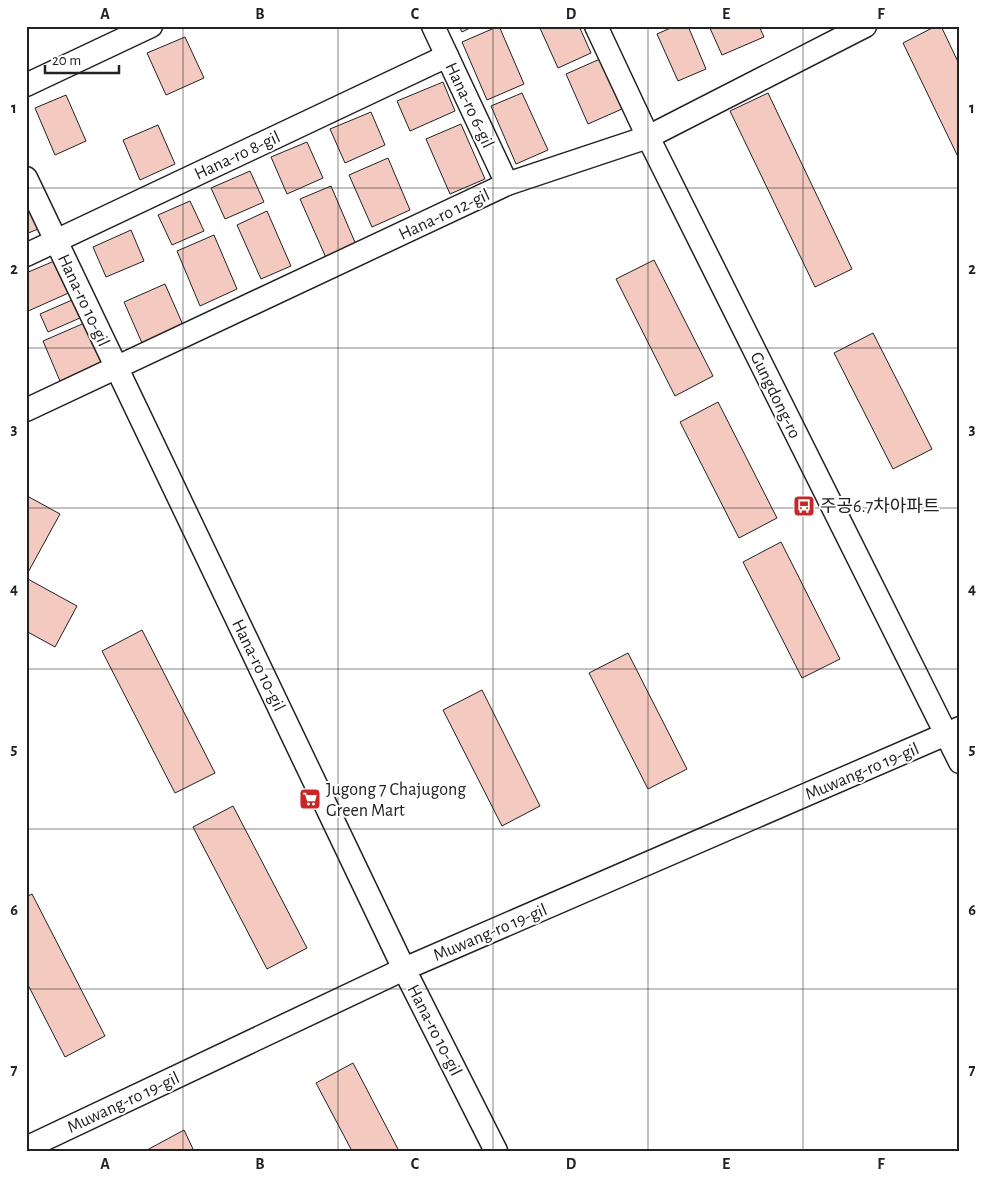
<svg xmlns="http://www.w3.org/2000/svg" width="986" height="1177" font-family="'Alegreya Sans','Noto Sans KR',sans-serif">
  <rect width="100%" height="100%" fill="#fff"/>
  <g fill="#f3c9c0" stroke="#222">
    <path d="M459,26H474L462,32Z"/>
    <path d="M499,26L524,84L487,100L462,42Z"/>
    <path d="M539,26H579L591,53L558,68Z"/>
    <path d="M675,26H688L706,69L678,81L657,34Z"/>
    <path d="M709,26H759L764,37L722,55Z"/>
    <path d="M936,26H941L960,66V161L903,43Z"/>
    <path d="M185,37L204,78L166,95L147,53Z"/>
    <path d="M600,59L622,109L588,124L566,74Z"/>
    <path d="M443,82L455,111L410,131L397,101Z"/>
    <path d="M522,93L548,150L516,164L491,106Z"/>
    <path d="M768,93L852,269L815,287L730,111Z"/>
    <path d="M66,95L86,141L55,155L35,108Z"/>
    <path d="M371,112L385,145L345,163L330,129Z"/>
    <path d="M461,124L485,179L450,194L426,139Z"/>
    <path d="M158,125L175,164L140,180L123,140Z"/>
    <path d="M307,142L323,178L287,194L271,157Z"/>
    <path d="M388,158L410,210L372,227L349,175Z"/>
    <path d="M250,171L264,202L225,219L211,188Z"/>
    <path d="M331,186L357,247L327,260L300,199Z"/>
    <path d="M26,189L43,227L26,234Z"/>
    <path d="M190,201L204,231L172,245L158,215Z"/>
    <path d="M267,211L291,266L261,279L237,225Z"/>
    <path d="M131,230L144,261L106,277L93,247Z"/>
    <path d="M214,235L237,289L200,306L177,251Z"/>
    <path d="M59,259L73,291L26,312V273Z"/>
    <path d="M654,260L713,376L675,396L616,279Z"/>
    <path d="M165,284L183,325L142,343L124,302Z"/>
    <path d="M72,300L80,318L48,332L40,314Z"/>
    <path d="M89,321L106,361L60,381L43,341Z"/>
    <path d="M873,333L932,449L893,469L834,353Z"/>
    <path d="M718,402L777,518L739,538L680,422Z"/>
    <path d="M29,497L60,514L26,576V502Z"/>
    <path d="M781,542L840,659L802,678L743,562Z"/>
    <path d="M26,578L77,606L55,647L26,631Z"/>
    <path d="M142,630L215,773L175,793L102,651Z"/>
    <path d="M628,653L687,769L648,789L589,673Z"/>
    <path d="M482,690L540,806L502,826L443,710Z"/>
    <path d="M233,806L307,948L267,969L193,827Z"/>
    <path d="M32,894L105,1036L65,1057L26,981V897Z"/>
    <path d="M353,1063L399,1151H352L316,1083Z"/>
    <path d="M184,1130L194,1151H147V1150Z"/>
  </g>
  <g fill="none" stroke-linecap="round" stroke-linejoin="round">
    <g stroke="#222" stroke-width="25">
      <g id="street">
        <path d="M433,26L507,184"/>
        <path d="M596,26L648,137L960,762"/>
        <path d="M26,85L151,26"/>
        <path d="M26,178L404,969L496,1151"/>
        <path d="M26,255L447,56"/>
        <path d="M26,410L507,184L648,137L865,26"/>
        <path d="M26,1148L404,969L960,728"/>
      </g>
    </g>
    <use href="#street" stroke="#fff" stroke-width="22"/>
  </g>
  <path fill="none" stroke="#222" stroke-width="1" stroke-opacity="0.55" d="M183,26V1151M338,26V1151M493,26V1151M648,26V1151M803,26V1151M26,188H960M26,348H960M26,508H960M26,669H960M26,829H960M26,989H960"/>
  <defs>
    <g id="bus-square" transform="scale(1.125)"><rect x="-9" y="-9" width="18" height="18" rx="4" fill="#c62828" stroke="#fff"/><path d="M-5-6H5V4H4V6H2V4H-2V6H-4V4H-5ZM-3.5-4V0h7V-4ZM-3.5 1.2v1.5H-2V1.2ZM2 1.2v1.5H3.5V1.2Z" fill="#fff"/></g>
    <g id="supermarket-square" transform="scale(1.125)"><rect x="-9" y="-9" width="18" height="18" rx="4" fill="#c62828" stroke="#fff"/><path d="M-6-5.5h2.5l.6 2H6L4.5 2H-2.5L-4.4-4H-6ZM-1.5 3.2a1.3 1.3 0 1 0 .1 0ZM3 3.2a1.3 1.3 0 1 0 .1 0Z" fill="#fff"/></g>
  </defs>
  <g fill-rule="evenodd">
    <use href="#bus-square" x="804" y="506"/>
    <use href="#supermarket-square" x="310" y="799"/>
  </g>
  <g text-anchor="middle" stroke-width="4" stroke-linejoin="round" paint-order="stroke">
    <g font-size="18" fill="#222" stroke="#fff">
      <text transform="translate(470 105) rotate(65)" y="6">Hana-ro 6-gil</text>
      <text transform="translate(237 155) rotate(-25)" y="6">Hana-ro 8-gil</text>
      <text transform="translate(444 214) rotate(-25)" y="6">Hana-ro 12-gil</text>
      <text transform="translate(84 300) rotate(65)" y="6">Hana-ro 10-gil</text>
      <text transform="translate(776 395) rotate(64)" y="6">Gungdong-ro</text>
      <text transform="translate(259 665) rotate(64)" y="6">Hana-ro 10-gil</text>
      <text transform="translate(862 771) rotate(-23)" y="6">Muwang-ro 19-gil</text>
      <text transform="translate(490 932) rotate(-23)" y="6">Muwang-ro 19-gil</text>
      <text transform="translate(435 1030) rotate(63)" y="6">Hana-ro 10-gil</text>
      <text transform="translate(123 1102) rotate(-25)" y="6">Muwang-ro 19-gil</text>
    </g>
    <g font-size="18" fill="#222" stroke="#fff" text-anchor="start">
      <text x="820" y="512">주공6.7차아파트</text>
      <text x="326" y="795">Jugong 7 Chajugong<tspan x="326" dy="21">Green Mart</tspan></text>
    </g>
  </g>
  <rect width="986" height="1177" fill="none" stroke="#ffffff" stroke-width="55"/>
  <path d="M45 65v8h74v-8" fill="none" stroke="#222222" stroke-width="2.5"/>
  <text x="52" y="65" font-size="15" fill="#222222" stroke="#ffffff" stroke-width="4" paint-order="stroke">20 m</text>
  <rect x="28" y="28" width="930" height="1122" fill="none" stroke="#222" stroke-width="2"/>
  <g font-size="16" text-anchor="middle" font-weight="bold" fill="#222">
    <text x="105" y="19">A</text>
    <text x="260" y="19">B</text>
    <text x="415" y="19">C</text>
    <text x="571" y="19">D</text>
    <text x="726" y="19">E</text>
    <text x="881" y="19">F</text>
    <text x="14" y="113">1</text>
    <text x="972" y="113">1</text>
    <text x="14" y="274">2</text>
    <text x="972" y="274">2</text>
    <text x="14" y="434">3</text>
    <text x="972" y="434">3</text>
    <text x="14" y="594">4</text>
    <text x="972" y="594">4</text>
    <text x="14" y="754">5</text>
    <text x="972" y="754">5</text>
    <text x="14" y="915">6</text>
    <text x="972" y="915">6</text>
    <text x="14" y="1075">7</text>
    <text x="972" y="1075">7</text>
    <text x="105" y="1169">A</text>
    <text x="260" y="1169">B</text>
    <text x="415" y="1169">C</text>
    <text x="571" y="1169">D</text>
    <text x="726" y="1169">E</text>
    <text x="881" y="1169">F</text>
  </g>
</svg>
